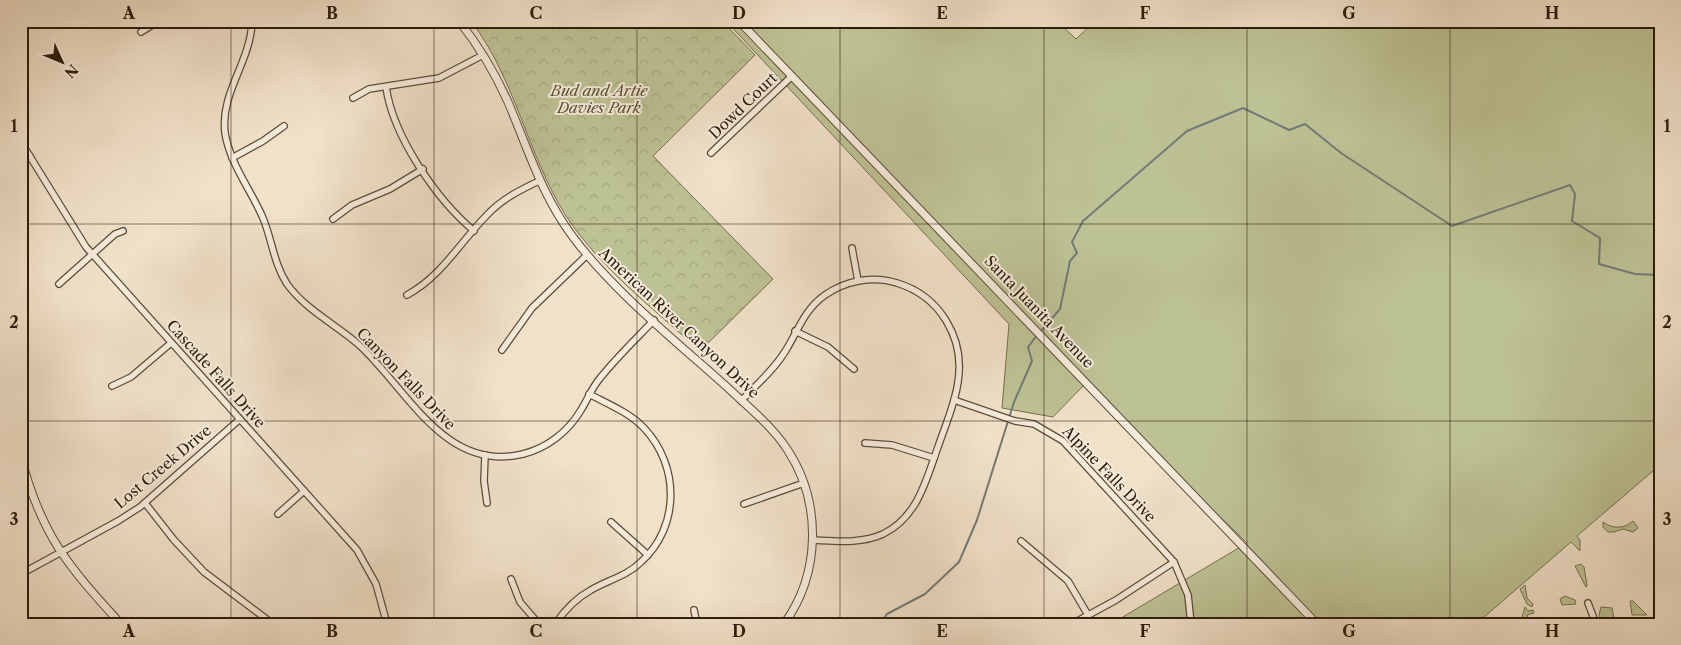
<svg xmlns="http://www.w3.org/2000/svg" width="1681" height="645" font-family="'Libre Caslon Text',serif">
  <defs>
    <pattern id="park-crowns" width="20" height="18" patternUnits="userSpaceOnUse" patternTransform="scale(1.25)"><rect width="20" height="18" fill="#bdc294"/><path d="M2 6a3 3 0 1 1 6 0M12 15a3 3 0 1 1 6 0" fill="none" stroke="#a3a67e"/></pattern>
  </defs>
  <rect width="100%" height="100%" fill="#f1e1c9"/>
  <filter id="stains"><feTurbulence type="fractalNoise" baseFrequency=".004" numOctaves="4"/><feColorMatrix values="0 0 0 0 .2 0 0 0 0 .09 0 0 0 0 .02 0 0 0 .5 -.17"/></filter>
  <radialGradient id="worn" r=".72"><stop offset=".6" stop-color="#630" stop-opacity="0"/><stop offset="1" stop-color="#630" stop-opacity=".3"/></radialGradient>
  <g fill="#bdc294" stroke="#746f4e">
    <path d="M726,21H1057L1076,39L1095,21H1660V465L1577,536L1580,540V551L1571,542L1476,624H1111L1247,543L1084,385L1053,417L1002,408L1009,324Z"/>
    <path d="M1633,521L1638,528L1633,532L1623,529L1614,532H1608L1603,527V522C1612,529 1625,529 1633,521Z"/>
    <path d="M1581,564L1584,567L1587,585L1586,587L1575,566Z"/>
    <path d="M1525,585L1527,598L1533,604L1532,607L1527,604L1520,589Z"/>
    <path d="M1565,596L1575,600L1576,604L1562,605L1560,599Z"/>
    <path d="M1630,601H1633L1647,615H1632Z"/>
    <path d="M1525,607L1528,611L1533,610L1534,613L1527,615L1529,622L1520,624Z"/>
    <path d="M1601,607L1612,608L1614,619L1617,624H1603L1599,615Z"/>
  </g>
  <path fill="url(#park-crowns)" stroke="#746f4e" d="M471,21H722L755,55L653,156L773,279L700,351C654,309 601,269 566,216C527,154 516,80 471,21Z"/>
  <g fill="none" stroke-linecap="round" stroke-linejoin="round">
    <g stroke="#727b78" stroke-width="2">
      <path d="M1040,332L1060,309L1070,261L1077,253L1072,242L1083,221L1187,131L1243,108L1289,130L1305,124L1341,153L1452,226L1570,185L1575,194L1572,221L1600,238L1599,264L1635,274L1660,275"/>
      <path d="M880,624L887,614L925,594L959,562L977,520L1014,402L1032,361L1028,347L1037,335"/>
    </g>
    <g stroke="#5c4d39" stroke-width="8">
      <g id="minor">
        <path d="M252,21C251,62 220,92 225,133C230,164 251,190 263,218C272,240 274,264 287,284C306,310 335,324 358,344C407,388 444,473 523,454C547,448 568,432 581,410C588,399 592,387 601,377C617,357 636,339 654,320"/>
        <path d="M141,32L154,24L252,22L316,24"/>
        <path d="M386,87C393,136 436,199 474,231"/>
        <path d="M353,98L369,89L439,78L483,55"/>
        <path d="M21,142L86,247L357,550L376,584L387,624"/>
        <path d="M711,153L792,76"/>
        <path d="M232,158L263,141L284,126"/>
        <path d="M21,162L30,156"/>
        <path d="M333,219L352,205L390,189L423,169"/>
        <path d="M852,248L858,281"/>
        <path d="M59,284L115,234L123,231"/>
        <path d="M407,295C441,277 461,241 487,215C502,199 520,190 539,181"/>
        <path d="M795,331L828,347L854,369"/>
        <path d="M502,350L532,308L587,255"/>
        <path d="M112,386L131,377L171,343"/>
        <path d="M954,400L1015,421L1034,424L1063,441L1174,562L1188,595L1191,624"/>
        <path d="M741,401C756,385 775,369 786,350C799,329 804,310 825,295C845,281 873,275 897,283C940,296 965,338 958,382C955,404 945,426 938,447C926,480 918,517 883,534C861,544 836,541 812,540"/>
        <path d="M865,443L892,445L934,458"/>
        <path d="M485,455L484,481L487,503"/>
        <path d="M145,503L174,540L204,572L273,624"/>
        <path d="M744,504L804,483"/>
        <path d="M278,514L304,491"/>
        <path d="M611,522L648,555"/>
        <path d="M1021,541L1068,581L1088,615"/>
        <path d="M21,574L118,521L140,507L240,419"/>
        <path d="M511,579L520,602L539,624"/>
        <path d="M1588,603L1596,624"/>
        <path d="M694,610L697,624"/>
        <path d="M555,624C565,610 576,598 591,590C608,580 627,576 641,562C680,527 680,466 644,428C630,413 608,404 589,394"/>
        <path d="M1072,624L1116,600L1174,562"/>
      </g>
    </g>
    <g stroke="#5c4d39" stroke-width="9">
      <g id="tertiary">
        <path d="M459,21C479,46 495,73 508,102C528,149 542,196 573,237C613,291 677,342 727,387C748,407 771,425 787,449C822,502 821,573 784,624"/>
        <path d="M739,21L1317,624"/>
        <path d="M21,457C41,535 68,566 121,624"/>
      </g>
    </g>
    <use href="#minor" stroke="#f6ecdc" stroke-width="5.5"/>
    <use href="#tertiary" stroke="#f6ecdc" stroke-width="7"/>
  </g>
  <path fill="none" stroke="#2b1c09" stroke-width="1" stroke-opacity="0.55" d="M231,21V624M434,21V624M637,21V624M840,21V624M1044,21V624M1247,21V624M1450,21V624M21,224H1660M21,421H1660"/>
  <g text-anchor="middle" stroke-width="4" stroke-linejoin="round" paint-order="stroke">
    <g font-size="15" font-style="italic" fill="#574e33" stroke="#f6ecdc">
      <text x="599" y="96">Bud and Artie<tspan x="599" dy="17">Davies Park</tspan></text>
    </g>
    <g font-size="15" fill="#2b1c09" stroke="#f6ecdc">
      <text transform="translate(743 106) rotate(-44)" y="5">Dowd Court</text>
      <text transform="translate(1039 312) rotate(46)" y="5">Santa Juanita Avenue</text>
      <text transform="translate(679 323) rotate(43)" y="5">American River Canyon Drive</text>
      <text transform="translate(216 374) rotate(48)" y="5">Cascade Falls Drive</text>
      <text transform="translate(406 379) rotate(46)" y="5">Canyon Falls Drive</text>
      <text transform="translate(163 467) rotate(-40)" y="5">Lost Creek Drive</text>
      <text transform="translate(1109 474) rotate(46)" y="5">Alpine Falls Drive</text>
    </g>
  </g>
  <rect width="1681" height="645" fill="none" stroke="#f1e1c9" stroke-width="55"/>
  <g transform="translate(62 62) rotate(134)" stroke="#f6ecdc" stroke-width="4" paint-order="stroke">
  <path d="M0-4L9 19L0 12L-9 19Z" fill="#2b1c09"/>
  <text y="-8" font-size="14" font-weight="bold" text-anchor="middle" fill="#2b1c09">N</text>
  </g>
  <rect x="28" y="28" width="1626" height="590" fill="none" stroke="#2b1c09" stroke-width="2"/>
  <g font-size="16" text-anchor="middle" font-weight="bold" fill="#2b1c09">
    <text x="129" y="19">A</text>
    <text x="332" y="19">B</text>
    <text x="536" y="19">C</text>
    <text x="739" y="19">D</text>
    <text x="942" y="19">E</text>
    <text x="1145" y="19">F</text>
    <text x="1349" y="19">G</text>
    <text x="1552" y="19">H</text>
    <text x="14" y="132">1</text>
    <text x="1667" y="132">1</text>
    <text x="14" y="328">2</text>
    <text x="1667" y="328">2</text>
    <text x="14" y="525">3</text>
    <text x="1667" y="525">3</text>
    <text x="129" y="637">A</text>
    <text x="332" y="637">B</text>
    <text x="536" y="637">C</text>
    <text x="739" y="637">D</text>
    <text x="942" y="637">E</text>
    <text x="1145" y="637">F</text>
    <text x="1349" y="637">G</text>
    <text x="1552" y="637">H</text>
  </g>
  <rect width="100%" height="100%" filter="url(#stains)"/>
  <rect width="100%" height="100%" fill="url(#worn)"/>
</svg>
